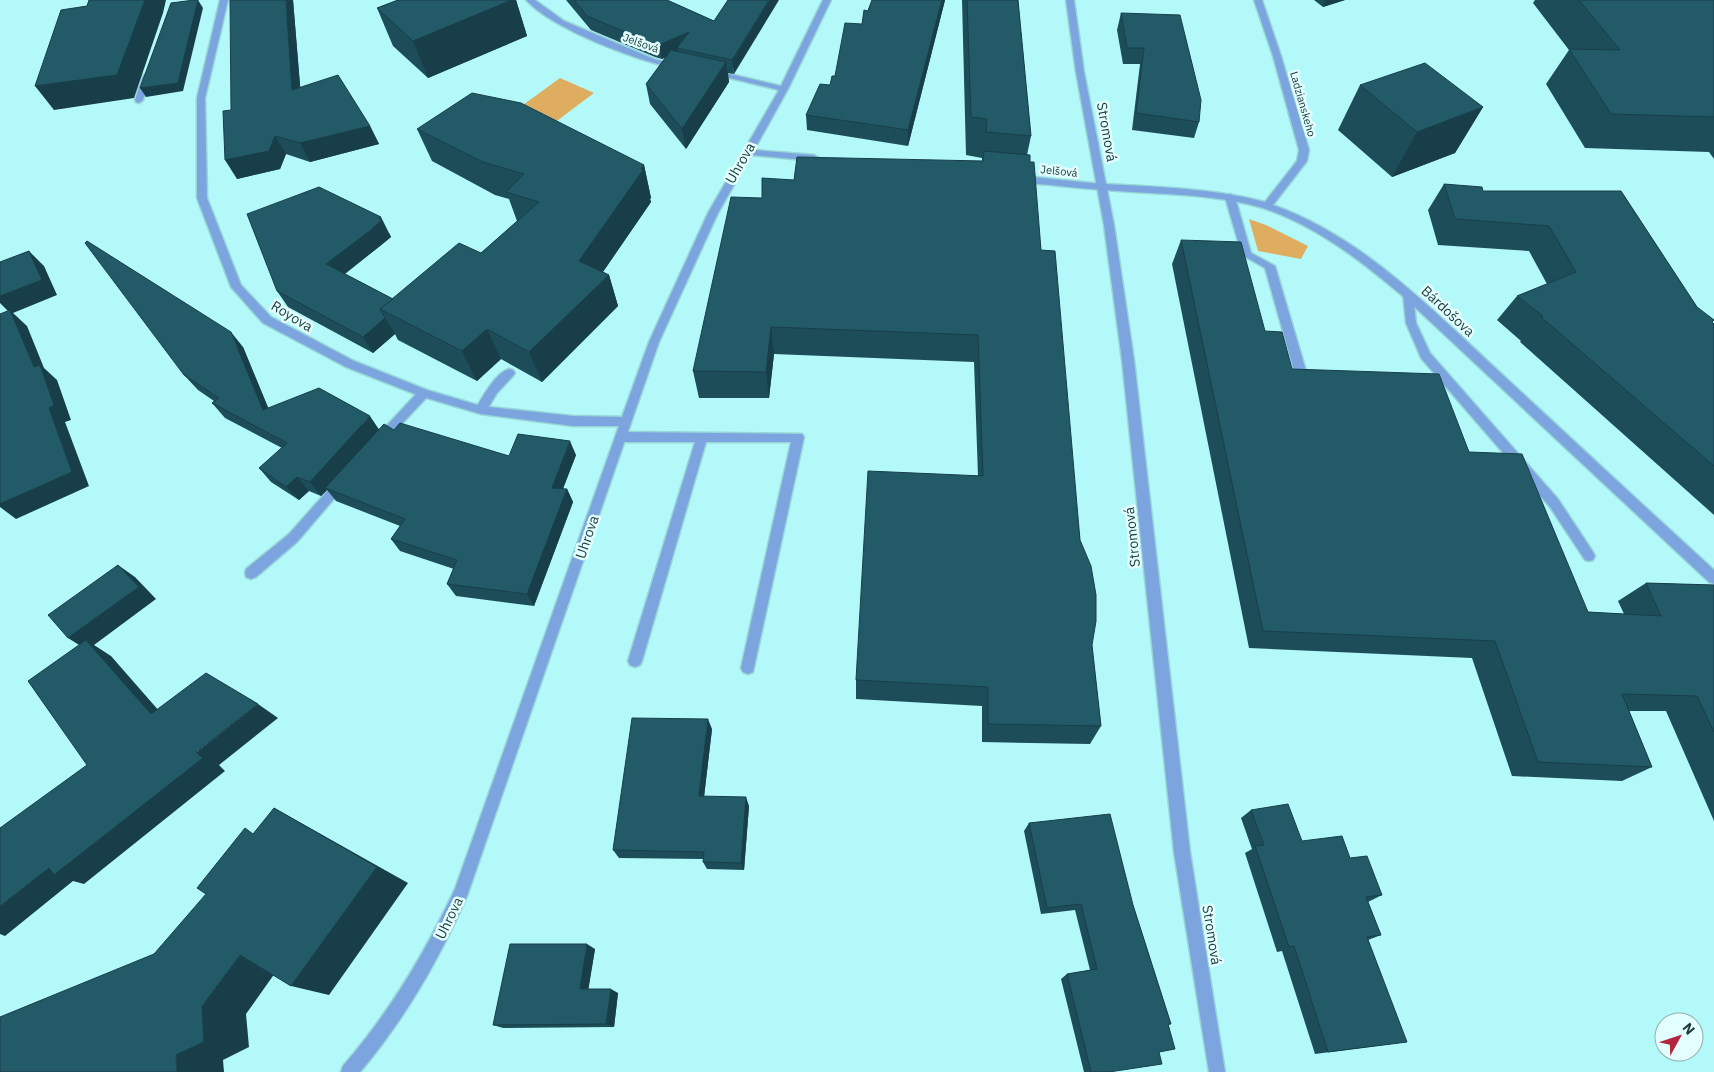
<svg xmlns="http://www.w3.org/2000/svg" width="1714" height="1072" font-family="'IBM Plex Sans',sans-serif">
  <rect width="100%" height="100%" fill="#b3f9fa"/>
  <g fill="#dfad60">
    <path d="M560,78L594,93L546,129L512,113Z"/>
    <path d="M1249,219L1266,225L1308,246L1301,259L1258,251Z"/>
  </g>
  <g fill="none" stroke-linecap="round" stroke-linejoin="round">
    <g stroke="#98d6d7" stroke-width="3">
      <g id="service">
        <path d="M147,73L151,76L143,100L139,103L136,102L135,100L143,76Z"/>
        <path d="M1230,194L1235,197L1251,253L1275,266L1309,381L1307,384H1299L1297,381L1265,268L1242,255L1225,197Z"/>
        <path d="M1408,290L1413,294L1416,323L1430,353L1558,499L1593,552L1595,556L1593,560L1589,561L1585,560L1550,507L1421,358L1406,323L1403,294Z"/>
        <path d="M509,369L513,370L515,373L513,376L497,393L485,413H477L475,410C482,398 495,373 509,369Z"/>
        <path d="M424,389L430,393L428,396L384,443H376L374,440L376,437L420,390Z"/>
        <path d="M622,432L802,434L804,437L753,672L748,674L743,672L741,668L791,442H706L642,661L640,665L635,667L630,665L628,661L695,442H622L618,440L616,437L618,434Z"/>
        <path d="M341,478L345,480L347,483L345,486L297,542L256,577L251,579L246,577L245,573L246,569L289,534L337,480Z"/>
      </g>
    </g>
    <g stroke="#98d6d7" stroke-width="3">
      <g id="minor">
        <path d="M220,0H228L205,98L207,198L241,285L271,317L354,361L427,390L481,406L573,416L622,417L649,342L708,213L779,90L709,73L713,70L781,86L823,0H831L788,89L754,150L814,155L819,158L814,161L751,155L718,213L659,342L467,896C439,960 405,1019 360,1072H341L343,1066C390,1012 425,953 455,889L619,426H573L481,414L420,396L346,367L263,323L231,287L197,198V98Z"/>
        <path d="M526,0H535L564,21L654,59L681,66L677,69C636,60 554,30 526,0Z"/>
        <path d="M1254,0H1262L1281,56L1309,150L1307,161L1273,205C1365,238 1434,312 1505,377C1575,442 1644,506 1714,570V584L1709,582L1404,297C1361,261 1317,226 1263,208C1226,197 1187,195 1150,193C1116,191 1084,189 1051,185C1040,184 1028,184 1017,181L1015,179L1020,176C1048,178 1076,182 1104,184C1158,187 1212,188 1265,202L1297,161L1299,150L1273,56Z"/>
      </g>
    </g>
    <g stroke="#98d6d7" stroke-width="3">
      <path id="tertiary" d="M1066,0H1074L1084,72L1114,225L1134,360L1190,852L1225,1072H1209L1174,852L1122,360L1104,225L1076,72Z"/>
    </g>
    <use href="#service" fill="#7ca5df" fill-rule="evenodd"/>
    <use href="#minor" fill="#7ca5df" fill-rule="evenodd"/>
    <use href="#tertiary" fill="#7ca5df" fill-rule="evenodd"/>
  </g>
  <g fill="#1d4d59">
    <path d="M293,0L300,87L370,126L379,144L310,162L286,154L280,169L237,179L231,110Z"/>
    <path d="M398,0H516L527,36L428,78L393,46L377,8Z"/>
    <path d="M566,0H667L714,21L728,0L734,74L728,73L729,82L686,149L650,104L646,84L666,57L662,59L655,57L591,30Z"/>
    <path d="M872,0H945L908,146L807,130L806,115L830,85L835,76L862,24Z"/>
    <path d="M962,0H1018L1031,136L1027,155L1041,250L1080,540L1101,726L1090,744L982,742V706L856,699V680L978,476L974,362L774,354L769,398H699L693,371L762,198L794,180L982,161V158L966,155Z"/>
    <path d="M1314,0H1345L1323,7Z"/>
    <path d="M1535,0H1714V159L1709,152L1585,148L1546,84L1569,50L1533,3Z"/>
    <path d="M1121,13L1199,122L1194,138L1132,130L1140,64H1123L1117,30Z"/>
    <path d="M1360,85L1483,107L1455,153L1392,177L1338,130Z"/>
    <path d="M417,129L644,165L651,198L650,199L651,202L603,272L609,275L618,306L542,382L501,359L477,381L398,340L395,334L373,353L288,307L277,291L389,233L391,237L380,246L345,274L393,299L481,253L517,221L509,199L495,195L432,161Z"/>
    <path d="M1444,184L1483,191H1621L1697,307L1714,324V515L1520,342L1521,341L1497,320L1517,296L1547,284L1529,251L1438,245L1428,210Z"/>
    <path d="M1181,240L1265,331L1292,369L1469,452L1588,612L1624,614L1618,601L1646,583L1714,585V821L1666,711H1629L1652,767L1622,781L1512,776L1472,658L1249,648L1172,264Z"/>
    <path d="M243,347L268,408L379,429L394,430L509,456L576,455L563,489H567L573,502L534,606L456,596L447,584L454,569L400,551L391,539L400,526L336,501L327,490L321,496L309,491L299,500L271,482L259,468L282,448L225,418L212,403L214,401L198,390L184,375Z"/>
    <path d="M712,729L704,797L749,806L744,870L707,869L703,862V859L619,858L613,850Z"/>
    <path d="M1251,810L1302,841L1350,858L1382,895L1368,902L1381,935L1368,940L1391,1044L1315,1054L1282,951L1277,952L1245,853L1252,849L1241,818Z"/>
    <path d="M1029,823L1133,905L1171,1024L1168,1025L1159,1053L1111,1072H1084L1061,979L1067,974L1090,970L1075,910L1041,914L1024,831Z"/>
    <path d="M595,949L588,989L618,993L614,1027L503,1028L493,1025Z"/>
  </g>
  <g fill="#183f49">
    <path d="M145,0H166L163,13L134,98L54,110L35,86Z"/>
    <path d="M198,0L203,8L183,91L146,97L140,88Z"/>
    <path d="M286,0H293L302,108L292,90Z"/>
    <path d="M512,0H516L527,36L428,78L413,41Z"/>
    <path d="M769,0H779L734,74L732,60Z"/>
    <path d="M942,0H945L908,146V130Z"/>
    <path d="M1325,0H1345L1323,7Z"/>
    <path d="M689,32L677,48L678,52L662,59L659,45Z"/>
    <path d="M726,62L729,82L686,149L682,129Z"/>
    <path d="M1483,107L1455,153L1392,177L1417,132Z"/>
    <path d="M370,126L379,144L310,162L300,143Z"/>
    <path d="M275,136L286,154L280,169L237,179L225,160Z"/>
    <path d="M644,165L651,198L650,199L651,202L589,292L579,261Z"/>
    <path d="M381,217L391,237L380,246L336,280L326,264Z"/>
    <path d="M29,251L44,266L57,295L13,313L27,326L44,368L57,380L71,420L65,422L89,486L16,519L0,507V504L34,367L11,314L0,303V296Z"/>
    <path d="M609,275L618,306L542,382L529,352Z"/>
    <path d="M385,318L395,334L373,353L363,337Z"/>
    <path d="M771,327L774,354L769,398L766,372Z"/>
    <path d="M487,329L501,359L477,381L462,351Z"/>
    <path d="M231,332L243,347L275,424L263,410Z"/>
    <path d="M370,416L380,431L325,488L327,490L321,496L310,482Z"/>
    <path d="M570,441L576,455L558,501L552,488Z"/>
    <path d="M297,477L309,491L299,500L286,487Z"/>
    <path d="M567,489L573,502L534,606L527,594Z"/>
    <path d="M118,565L135,577L156,599L94,645L111,656L174,728L151,714L87,650L68,638Z"/>
    <path d="M258,704L278,718L219,765L225,771L84,884L73,881L5,936L0,934V906Z"/>
    <path d="M708,719L712,729L703,805L699,796Z"/>
    <path d="M746,797L749,806L744,870L741,863Z"/>
    <path d="M274,808L310,828L408,883L329,995L291,986Z"/>
    <path d="M587,944L595,949L588,992L580,989Z"/>
    <path d="M240,955L280,966L246,1014L249,1047L223,1060L224,1072H177L176,1055L202,1006Z"/>
    <path d="M611,989L618,993L614,1027L606,1024Z"/>
  </g>
  <g fill="#225a68" stroke="#183f49">
    <path d="M89,0H145L117,75L35,86L61,10L87,6Z"/>
    <path d="M194,0H198L178,83L140,88L171,3Z"/>
    <path d="M230,0H286L292,90L338,75L370,126L300,143L275,136L269,151L225,160L223,111L231,110Z"/>
    <path d="M398,0H512L413,41L377,8Z"/>
    <path d="M574,0H667L714,21L728,0H769L732,60L677,48L689,32L659,45L652,43L587,16Z"/>
    <path d="M872,0H942L908,130L806,115L820,84L830,85L832,76H835L845,23L862,24L864,10L868,11Z"/>
    <path d="M967,0H1018L1031,136L986,132L987,119L971,117Z"/>
    <path d="M1579,0H1714V117L1611,114L1569,49L1620,50Z"/>
    <path d="M1121,13L1180,15L1201,100L1199,122L1136,113L1144,48H1127Z"/>
    <path d="M671,50L726,62L682,129L646,84Z"/>
    <path d="M1425,63L1483,107L1417,132L1360,85Z"/>
    <path d="M472,93L521,103L644,165L641,169L643,170L579,261L609,275L529,352L487,329L462,351L380,309L459,243L481,253L539,202L506,192L524,174L483,162L417,129Z"/>
    <path d="M984,151L1030,155V162H1034L1041,250L1055,251L1080,540L1091,566L1096,595V621L1092,645L1101,726L988,724V687L856,680L868,471L983,476L978,335L771,327L766,372L693,371L731,197L762,198V178L794,180L797,157L983,161Z"/>
    <path d="M1444,184L1482,187L1483,191H1621L1697,307L1714,320L1712,322L1714,324V466L1541,317L1543,316L1517,296L1576,272L1549,226L1455,219Z"/>
    <path d="M319,187L381,217L378,218L382,220L371,230L326,264L393,299L380,309L385,318L363,337L277,291L247,214Z"/>
    <path d="M1181,240L1241,242L1265,331L1282,332L1292,369L1439,374L1469,452L1522,454L1588,612L1661,616L1646,583L1714,585V732L1697,696L1622,694L1652,767L1538,762L1495,641L1263,631Z"/>
    <path d="M87,241L231,332L263,410L319,388L370,416L310,482L297,477L286,487L259,468L287,443L212,403L219,398L184,375L85,243Z"/>
    <path d="M29,251L42,280L0,296V262Z"/>
    <path d="M10,310L34,367L40,365L54,405L49,408L72,472L0,504V314Z"/>
    <path d="M400,423L509,456L518,434L570,441L552,488L567,489L527,594L447,584L457,560L391,539L405,519L325,488L384,424L394,430Z"/>
    <path d="M118,565L139,587L68,638L48,615Z"/>
    <path d="M86,640L151,714L206,673L258,704L196,752L203,758L54,875L49,868L0,906V828L87,765L28,681Z"/>
    <path d="M632,718L708,719L699,796L746,797L741,863L703,862L704,852L613,850Z"/>
    <path d="M1288,804L1302,841L1342,836L1350,858L1367,856L1382,895L1366,897L1381,935L1367,937L1407,1042L1328,1052L1294,946L1289,947L1255,846L1264,845L1251,810Z"/>
    <path d="M274,808L377,867L291,986L240,955L202,1006L204,1042L176,1055L177,1072H0V1017L154,954L206,894L197,888L245,828L253,834Z"/>
    <path d="M1110,814L1133,905L1171,1024H1168L1175,1049L1159,1052L1162,1064L1109,1072H1091L1067,974L1097,969L1081,904L1047,908L1029,823Z"/>
    <path d="M510,944H587L580,989H611L606,1024L493,1025Z"/>
  </g>
  <g text-anchor="middle" stroke-width="5" stroke-linejoin="round" paint-order="stroke">
    <g font-size="11" fill="#1c3939" stroke="#e3fefe">
      <text transform="translate(641 43) rotate(20)" y="4">Jelšová</text>
      <text transform="translate(1303 104) rotate(74)" y="4">Ladzianskeho</text>
      <text transform="translate(1059 171) rotate(6)" y="4">Jelšová</text>
    </g>
    <g font-size="14" fill="#1c3939" stroke="#e3fefe">
      <text transform="translate(1107 132) rotate(80)" y="5">Stromová</text>
      <text transform="translate(740 163) rotate(-60)" y="5">Uhrova</text>
      <text transform="translate(1448 311) rotate(43)" y="5">Bárdošova</text>
      <text transform="translate(292 316) rotate(31)" y="5">Royova</text>
      <text transform="translate(587 537) rotate(-71)" y="5">Uhrova</text>
      <text transform="translate(1132 537) rotate(-96)" y="5">Stromová</text>
      <text transform="translate(449 918) rotate(-64)" y="5">Uhrova</text>
      <text transform="translate(1212 935) rotate(81)" y="5">Stromová</text>
    </g>
  </g>
  <g transform="translate(1679 1037) rotate(50)"><circle r="24" fill="#e3fefe" stroke="#93afaf"/>
  <path d="M0-4L9 19L0 12L-9 19Z" fill="#b6243f"/>
  <text y="-8" font-size="14" font-weight="bold" text-anchor="middle" fill="#1c3939">N</text>
  </g>
</svg>
